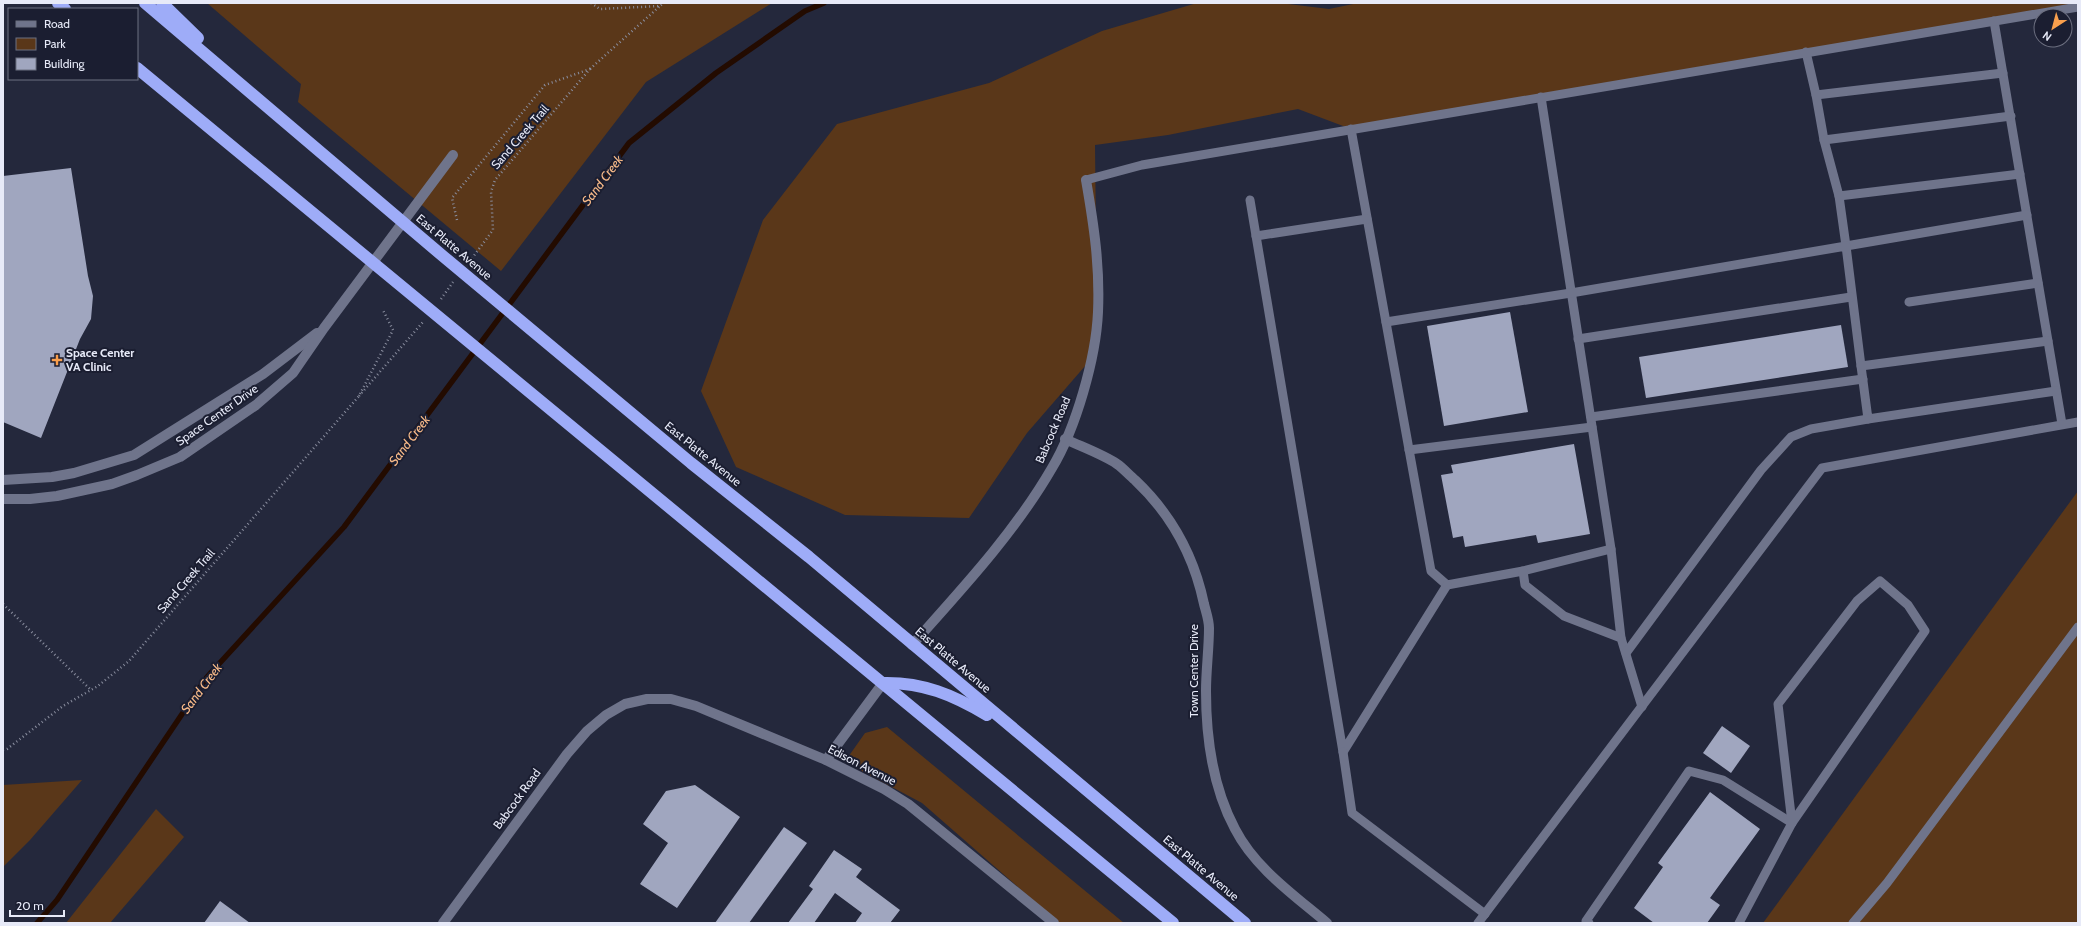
<svg xmlns="http://www.w3.org/2000/svg" width="2081" height="926" font-family="Cabin,sans-serif">
  <rect width="100%" height="100%" fill="#24283c"/>
  <g fill="#5a3719">
    <path d="M207,3H772L646,82L501,271L298,102L301,84Z"/>
    <path d="M1197,3H1280L1329,9L1358,3H2078L1351,129L1298,109L1168,135L1095,145L1096,240L1092,358L1027,433L969,518L845,515L736,467L701,391L763,220L837,124L989,83L1102,31Z"/>
    <path d="M2078,491V923H1763Z"/>
    <path d="M887,727L1124,923H1059L922,803L858,769L846,760L865,733Z"/>
    <path d="M82,780L30,840L3,867V785Z"/>
    <path d="M156,809L184,837L110,923H66Z"/>
  </g>
  <g fill="none" stroke-linecap="round" stroke-linejoin="round">
    <path stroke="#230b00" stroke-width="5.5" d="M37,923L57,900L207,677L344,527L629,143L716,73L805,11L824,3"/>
  </g>
  <g fill="#a0a6bf">
    <path d="M71,168L88,276L93,296L91,319L80,339L41,438L3,422V176Z"/>
    <path d="M1510,312L1528,412L1444,426L1427,326Z"/>
    <path d="M1841,325L1848,367L1646,398L1639,357Z"/>
    <path d="M1574,444L1590,534L1538,543L1536,535L1465,547L1463,536L1453,538L1441,475L1453,473L1451,465Z"/>
    <path d="M1722,726L1750,746L1731,773L1703,753Z"/>
    <path d="M695,785L740,817L677,908L640,884L668,843L643,824L666,791Z"/>
    <path d="M1710,792L1760,829L1710,898L1720,905L1707,923H1654L1634,908L1663,867L1658,863Z"/>
    <path d="M784,827L807,843L749,923H715Z"/>
    <path d="M834,850L862,869L856,877L900,910L890,923H855L862,913L835,893L814,923H788L813,889L809,886Z"/>
    <path d="M220,901L250,923H204Z"/>
  </g>
  <g fill="none" stroke-linecap="round" stroke-linejoin="round">
    <g stroke="#8a8e9f" stroke-width="2.5" stroke-dasharray="1 3" stroke-linecap="butt">
      <path d="M591,3L600,9L660,6L664,3"/>
      <path d="M590,69L660,6"/>
      <path d="M457,220L452,198L545,85L590,69L495,180L491,192L493,230L470,261"/>
      <path d="M441,299L453,282"/>
      <path d="M359,396L423,322"/>
      <path d="M3,604L91,690"/>
      <path d="M3,750L7,749L63,706L98,686L129,661L359,396L393,330L383,310"/>
    </g>
    <g stroke="#6f748b" stroke-width="9">
      <path d="M1994,21L2062,424"/>
      <path d="M1806,52L1816,95"/>
      <path d="M2003,73L1816,95L1824,140L2011,116"/>
      <path d="M1351,129L1431,571L1447,585L1523,571L1611,549L1541,97"/>
      <path d="M1824,140L1839,196"/>
      <path d="M2020,174L1839,196L1846,246L2027,215"/>
      <path d="M1086,180L1142,165L2078,7"/>
      <path d="M1250,200L1343,752L1447,585"/>
      <path d="M1256,236L1367,219"/>
      <path d="M1909,302L2038,283"/>
      <path d="M1386,322L1571,293L1846,246L1861,366"/>
      <path d="M1578,339L1851,297"/>
      <path d="M2048,341L1861,366L1868,419L2056,391"/>
      <path d="M1591,417L1863,379"/>
      <path d="M1409,450L1592,427"/>
      <path d="M1611,549L1621,638"/>
      <path d="M1523,571L1525,585L1564,616L1621,638L1642,707"/>
      <path d="M1626,653L1761,470L1791,437L1811,429L1868,419"/>
      <path d="M1343,752L1352,813L1485,914"/>
      <path d="M1478,923L1822,468L2078,422"/>
      <path d="M1589,923L1586,921L1689,771L1723,780L1792,823"/>
      <path d="M1739,923L1792,823L1925,631L1908,605L1880,581L1857,601L1778,704L1792,823"/>
      <path d="M1853,923L1887,883L2078,627"/>
    </g>
    <g stroke="#6f748b" stroke-width="10">
      <path d="M1065,439C1082,447 1102,454 1117,464C1123,468 1129,475 1135,480C1171,514 1194,556 1204,604C1206,612 1209,620 1209,628C1209,649 1206,670 1206,691C1206,736 1213,788 1235,829C1255,868 1294,895 1327,923"/>
      <path d="M912,645C962,589 1015,532 1052,468C1076,428 1096,358 1098,312C1100,266 1094,226 1086,180"/>
      <path d="M826,760L884,789L908,804L1054,923"/>
    </g>
    <g stroke="#6f748b" stroke-width="10">
      <path d="M3,480L52,477L74,473L134,455L263,374L317,333"/>
      <path d="M3,499H30L57,496L112,484L137,475L180,457L256,405L293,373L324,328L453,155"/>
      <path d="M443,923L567,754L587,731L606,715L625,704L647,699H671L696,706L826,760L883,683"/>
    </g>
    <g stroke="#9eacf8" stroke-width="12">
      <path d="M58,3L65,9"/>
      <path d="M145,3L444,257L691,463L809,557L1245,923"/>
      <path d="M162,3L198,38"/>
      <path d="M137,68L1173,923"/>
      <path d="M883,683C923,682 953,695 987,715"/>
    </g>
  </g>
  <path fill="#f99f4d" stroke="#1b1e31" stroke-width="1.5" d="M55 354h4v4h4v4h-4v4h-4v-4h-4v-4h4z"/>
  <g text-anchor="middle" stroke-width="4" stroke-linejoin="round" paint-order="stroke">
    <g font-size="12" fill="#e7eaf8" stroke="#1b1e31">
      <text transform="translate(520 137) rotate(-49)" y="4">Sand Creek Trail</text>
      <text transform="translate(454 247) rotate(40)" y="4">East Platte Avenue</text>
      <text transform="translate(217 415) rotate(-35)" y="4">Space Center Drive</text>
      <text transform="translate(1053 430) rotate(-67)" y="4">Babcock Road</text>
      <text transform="translate(703 454) rotate(39)" y="4">East Platte Avenue</text>
      <text transform="translate(186 581) rotate(-49)" y="4">Sand Creek Trail</text>
      <text transform="translate(953 660) rotate(40)" y="4">East Platte Avenue</text>
      <text transform="translate(1194 671) rotate(-90)" y="4">Town Center Drive</text>
      <text transform="translate(862 765) rotate(27)" y="4">Edison Avenue</text>
      <text transform="translate(517 799) rotate(-54)" y="4">Babcock Road</text>
      <text transform="translate(1201 868) rotate(40)" y="4">East Platte Avenue</text>
    </g>
    <g font-size="12" font-weight="bold" fill="#e7eaf8" stroke="#1b1e31" text-anchor="start">
      <text x="66" y="357">Space Center<tspan x="66" dy="14">VA Clinic</tspan></text>
    </g>
    <g font-size="13" font-style="italic" fill="#f9bb89" stroke="#1b1e31">
      <text transform="translate(602 180) rotate(-53)" y="5">Sand Creek</text>
      <text transform="translate(409 440) rotate(-53)" y="5">Sand Creek</text>
      <text transform="translate(201 688) rotate(-53)" y="5">Sand Creek</text>
    </g>
  </g>
  <rect width="2081" height="926" fill="none" stroke="#e7eaf8" stroke-width="8"/>
  <rect x="8" y="8" width="130" height="72" fill="#1b1e31" stroke="#6d7081"/>
  <rect x="16" y="21" width="20" height="6" fill="#6f748b" stroke="#6d7081"/>
  <text x="44" y="28" font-size="12" fill="#e7eaf8">Road</text>
  <rect x="16" y="38" width="20" height="12" fill="#5a3719" stroke="#6d7081"/>
  <text x="44" y="48" font-size="12" fill="#e7eaf8">Park</text>
  <rect x="16" y="58" width="20" height="12" fill="#a0a6bf" stroke="#6d7081"/>
  <text x="44" y="68" font-size="12" fill="#e7eaf8">Building</text>
  <g transform="translate(2053 28) rotate(216)"><circle r="19" fill="#1b1e31" stroke="#6d7081"/>
  <path d="M0-3L7 15L0 10L-7 15Z" fill="#f99f4d"/>
  <text y="-6" font-size="11" font-weight="bold" text-anchor="middle" fill="#e7eaf8">N</text>
  </g>
  <path d="M10 910v6h54v-6" fill="none" stroke="#e7eaf8" stroke-width="2"/>
  <text x="16" y="910" font-size="12" fill="#e7eaf8" stroke="#1b1e31" stroke-width="3" paint-order="stroke">20 m</text>
</svg>
